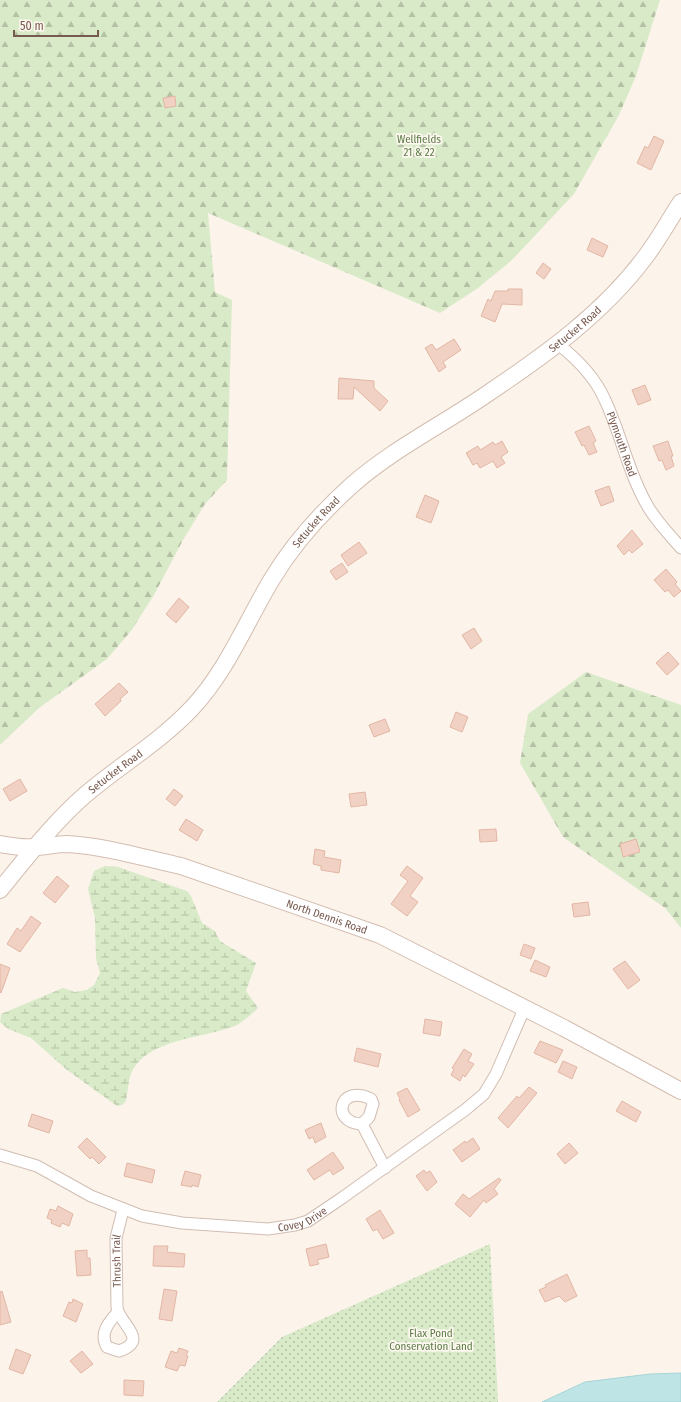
<svg xmlns="http://www.w3.org/2000/svg" width="681" height="1402" font-family="'Fira Sans Condensed',sans-serif">
  <defs>
    <pattern id="forest-firs" width="22" height="20" patternUnits="userSpaceOnUse"><rect width="22" height="20" fill="#d9eac9"/><path d="M5 1l3.5 6h-7zM16 11l3.5 6h-7z" fill="#b5c1a5"/></pattern>
    <pattern id="wetland-marsh" width="20" height="14" patternUnits="userSpaceOnUse"><rect width="20" height="14" fill="#d9eac9"/><path d="M1 5h8M5 5V1M11 12h8M15 12V8" fill="none" stroke="#b5c1a5"/></pattern>
    <pattern id="park-dots" width="8" height="8" patternUnits="userSpaceOnUse"><rect width="8" height="8" fill="#d9eac9"/><path d="M2 2h.1M6 6h.1" fill="none" stroke="#b5c1a5" stroke-width="1.8" stroke-linecap="round"/></pattern>
  </defs>
  <rect width="100%" height="100%" fill="#fcf4eb"/>
  <g fill="url(#forest-firs)">
    <path d="M0,0H660L636,76L619,115L574,194L512,260L478,288L440,313L208,213L215,292L232,300L227,480L205,504L183,540L154,595L131,631L107,659L39,708L0,745Z"/>
    <path d="M586,672L681,705V928L665,908L563,837L520,763L528,714Z"/>
  </g>
  <path fill="url(#wetland-marsh)" d="M105,866L118,867L187,891L191,896L202,923L215,931L220,941L256,963L246,991L258,1008C252,1014 244,1021 237,1025C206,1039 147,1037 131,1074C128,1083 128,1091 126,1101L122,1105L117,1106L67,1070L31,1038L8,1029L0,1022L1,1014L63,988L75,992L87,990L94,985L100,973L96,959L95,918L88,889L94,871Z"/>
  <path fill="url(#park-dots)" d="M490,1244L498,1402H217L282,1337Z"/>
  <path fill="#bfe4e6" stroke="#a6d4d7" d="M681,1373V1402H542L585,1382L650,1374Z"/>
  <g fill="#f1d1c3" stroke="#e3b6a4">
    <path d="M175,96L176,106L165,108L163,98Z"/>
    <path d="M654,136L664,141L651,170L637,163L645,146L648,148Z"/>
    <path d="M592,238L608,246L603,257L587,250Z"/>
    <path d="M543,263L551,269L544,279L536,273Z"/>
    <path d="M508,289H522V305L502,304L495,322L481,316L488,299L491,301L495,291H508Z"/>
    <path d="M454,339L461,350L443,362L446,367L439,372L425,348L432,344L436,350Z"/>
    <path d="M339,378L374,381V388L388,401L380,411L354,387L353,399H338Z"/>
    <path d="M645,385L651,400L638,405L632,390Z"/>
    <path d="M589,426L596,441L593,443L597,452L589,455L584,445L582,446L575,432Z"/>
    <path d="M502,441L508,452L501,457L505,463L497,468L493,461L480,468L477,463L473,465L466,453L478,446L480,450L493,442L495,445Z"/>
    <path d="M668,441L673,456H671L674,466L666,470L662,460L659,461L653,446Z"/>
    <path d="M609,486L614,501L601,506L595,491Z"/>
    <path d="M425,495L439,501L431,523L416,517Z"/>
    <path d="M632,530L643,544L632,553L629,550L624,555L617,546Z"/>
    <path d="M359,542L367,553L348,566L341,555Z"/>
    <path d="M342,563L348,572L336,580L330,571Z"/>
    <path d="M666,569L677,582L675,584L681,591L674,597L668,590L665,592L654,580Z"/>
    <path d="M179,598L189,607L176,623L166,614Z"/>
    <path d="M474,628L482,641L471,649L462,635Z"/>
    <path d="M668,652L679,664L667,675L656,663Z"/>
    <path d="M119,683L128,692L120,699L121,701L105,716L95,704Z"/>
    <path d="M456,712L468,717L462,732L450,727Z"/>
    <path d="M385,719L390,731L374,737L369,725Z"/>
    <path d="M20,779L27,791L10,801L3,789Z"/>
    <path d="M174,789L183,796L175,806L166,799Z"/>
    <path d="M365,792L367,805L351,807L349,794Z"/>
    <path d="M186,819L203,830L197,841L179,830Z"/>
    <path d="M496,829L497,841L480,842L479,830Z"/>
    <path d="M636,839L640,852L623,857L620,844Z"/>
    <path d="M315,849L325,851L324,857L341,860L339,873L321,870V866L313,864Z"/>
    <path d="M407,866L423,878L410,896L418,902L407,916L391,904L408,881L400,875Z"/>
    <path d="M57,876L69,886L55,903L43,893Z"/>
    <path d="M588,902L590,915L574,917L572,904Z"/>
    <path d="M31,916L41,923L20,952L7,944L17,928L21,931Z"/>
    <path d="M524,944L535,948L531,959L520,955Z"/>
    <path d="M535,960L550,967L546,977L530,971Z"/>
    <path d="M625,961L640,980L628,989L613,969Z"/>
    <path d="M0,964L10,968L1,993L0,992Z"/>
    <path d="M425,1019L442,1022L440,1036L423,1033Z"/>
    <path d="M540,1041L563,1050L556,1063L534,1053Z"/>
    <path d="M357,1048L381,1054L378,1067L354,1061Z"/>
    <path d="M464,1049L472,1054L468,1061L474,1064L465,1077L463,1075L460,1081L451,1075L454,1069L452,1068Z"/>
    <path d="M563,1061L577,1067L572,1079L558,1072Z"/>
    <path d="M529,1087L537,1093L508,1128L498,1118L517,1096L519,1098Z"/>
    <path d="M407,1088L420,1110L408,1117L399,1100L400,1099L397,1093Z"/>
    <path d="M622,1101L641,1112L636,1122L616,1111Z"/>
    <path d="M32,1114L53,1121L49,1133L28,1126Z"/>
    <path d="M321,1123L326,1137L315,1143L313,1137L309,1139L305,1130Z"/>
    <path d="M87,1138L106,1157L99,1164L92,1157L90,1159L78,1147Z"/>
    <path d="M473,1138L480,1149L462,1162L453,1150L465,1141L466,1143Z"/>
    <path d="M569,1143L578,1153L565,1164L557,1154Z"/>
    <path d="M333,1152L344,1168L333,1175L330,1170L314,1180L307,1170Z"/>
    <path d="M127,1163L155,1170L152,1183L124,1176Z"/>
    <path d="M424,1170L426,1173L430,1171L437,1182L427,1191L416,1176Z"/>
    <path d="M185,1171L201,1175L198,1187L192,1185V1187L181,1185Z"/>
    <path d="M499,1178L501,1180L494,1189L498,1194L486,1203L484,1200L470,1217L455,1204L463,1194L469,1199Z"/>
    <path d="M58,1206L73,1214L69,1226L62,1223L60,1227L51,1223L52,1220L47,1218L50,1209L56,1211Z"/>
    <path d="M380,1210L394,1233L383,1239L377,1229L373,1231L366,1219Z"/>
    <path d="M326,1244L329,1257L317,1260L319,1264L310,1266L306,1249Z"/>
    <path d="M154,1246H168L167,1252L185,1254L184,1267L153,1266Z"/>
    <path d="M87,1250V1258H90L91,1275L77,1276L75,1251Z"/>
    <path d="M567,1274L577,1296L565,1302L559,1296L545,1302L539,1290L546,1287L545,1285Z"/>
    <path d="M164,1289L177,1291L172,1321L159,1319Z"/>
    <path d="M2,1291L11,1322L0,1325V1292Z"/>
    <path d="M73,1299L83,1304L76,1322L63,1316L69,1302L72,1303Z"/>
    <path d="M179,1348L188,1351L186,1356H188L185,1366L180,1365L177,1371L165,1367L171,1351L177,1353Z"/>
    <path d="M16,1349L31,1355L23,1374L9,1369Z"/>
    <path d="M82,1351L93,1364L81,1373L70,1361Z"/>
    <path d="M124,1380L144,1381L143,1396L124,1395Z"/>
  </g>
  <g fill="none" stroke-linecap="round" stroke-linejoin="round">
    <g stroke="#d1bdb3" stroke-width="13">
      <g id="street">
        <path id="s1" d="M558,344C577,359 595,377 605,400C621,434 628,472 647,505C656,521 669,534 681,548"/>
        <path d="M362,1124L369,1117L373,1104L371,1099C339,1083 330,1123 362,1124L385,1168"/>
        <path id="s2" d="M0,1155L37,1166L91,1196L142,1216L182,1223L254,1228L268,1229L295,1225L308,1221L342,1198L465,1110L484,1094L496,1074L525,1007"/>
        <path id="s3" d="M117,1313C109,1322 99,1333 107,1347L119,1351C151,1340 118,1323 117,1307L116,1238L123,1210"/>
      </g>
    </g>
    <g stroke="#d4bdb0" stroke-width="18">
      <g id="secondary">
        <path id="s4" d="M0,844C11,846 22,848 33,847C45,847 55,844 67,844C105,846 144,858 181,866L380,935L564,1028L681,1091"/>
        <path id="s5" d="M0,890C27,857 53,823 85,795C120,765 160,742 192,708C227,671 246,622 272,579C293,544 322,512 352,485C393,449 442,425 487,394C545,355 604,313 646,256C659,239 669,220 681,202"/>
      </g>
    </g>
    <use href="#street" stroke="#fff" stroke-width="11"/>
    <use href="#secondary" stroke="#fff" stroke-width="16"/>
  </g>
  <g text-anchor="middle" stroke-width="3.5" stroke-linejoin="round" paint-order="stroke">
    <g font-size="11" fill="#5b7c46" stroke="#fef8f1">
      <text x="419" y="143">Wellfields<tspan x="419" dy="13">21 &amp; 22</tspan></text>
      <text x="431" y="1337">Flax Pond<tspan x="431" dy="13">Conservation Land</tspan></text>
    </g>
    <g font-size="11" fill="#77594e" stroke="#fef8f1">
      <text dy="4" stroke="none"><textPath href="#s5" startOffset="814">Setucket Road</textPath></text>
      <text dy="4" stroke="none"><textPath href="#s1" startOffset="121">Plymouth Road</textPath></text>
      <text dy="4" stroke="none"><textPath href="#s5" startOffset="490">Setucket Road</textPath></text>
      <text dy="4" stroke="none"><textPath href="#s5" startOffset="166">Setucket Road</textPath></text>
      <text dy="4" stroke="none"><textPath href="#s4" startOffset="338">North Dennis Road</textPath></text>
      <text dy="4" stroke="none"><textPath href="#s2" startOffset="318">Covey Drive</textPath></text>
      <text dy="4" stroke="none"><textPath href="#s3" startOffset="153">Thrush Trail</textPath></text>
    </g>
  </g>
  <path d="M14 30v6h84v-6" fill="none" stroke="#77594e" stroke-width="2"/>
  <text x="20" y="30" font-size="12" fill="#77594e" stroke="#fef8f1" stroke-width="3" paint-order="stroke">50 m</text>
</svg>
